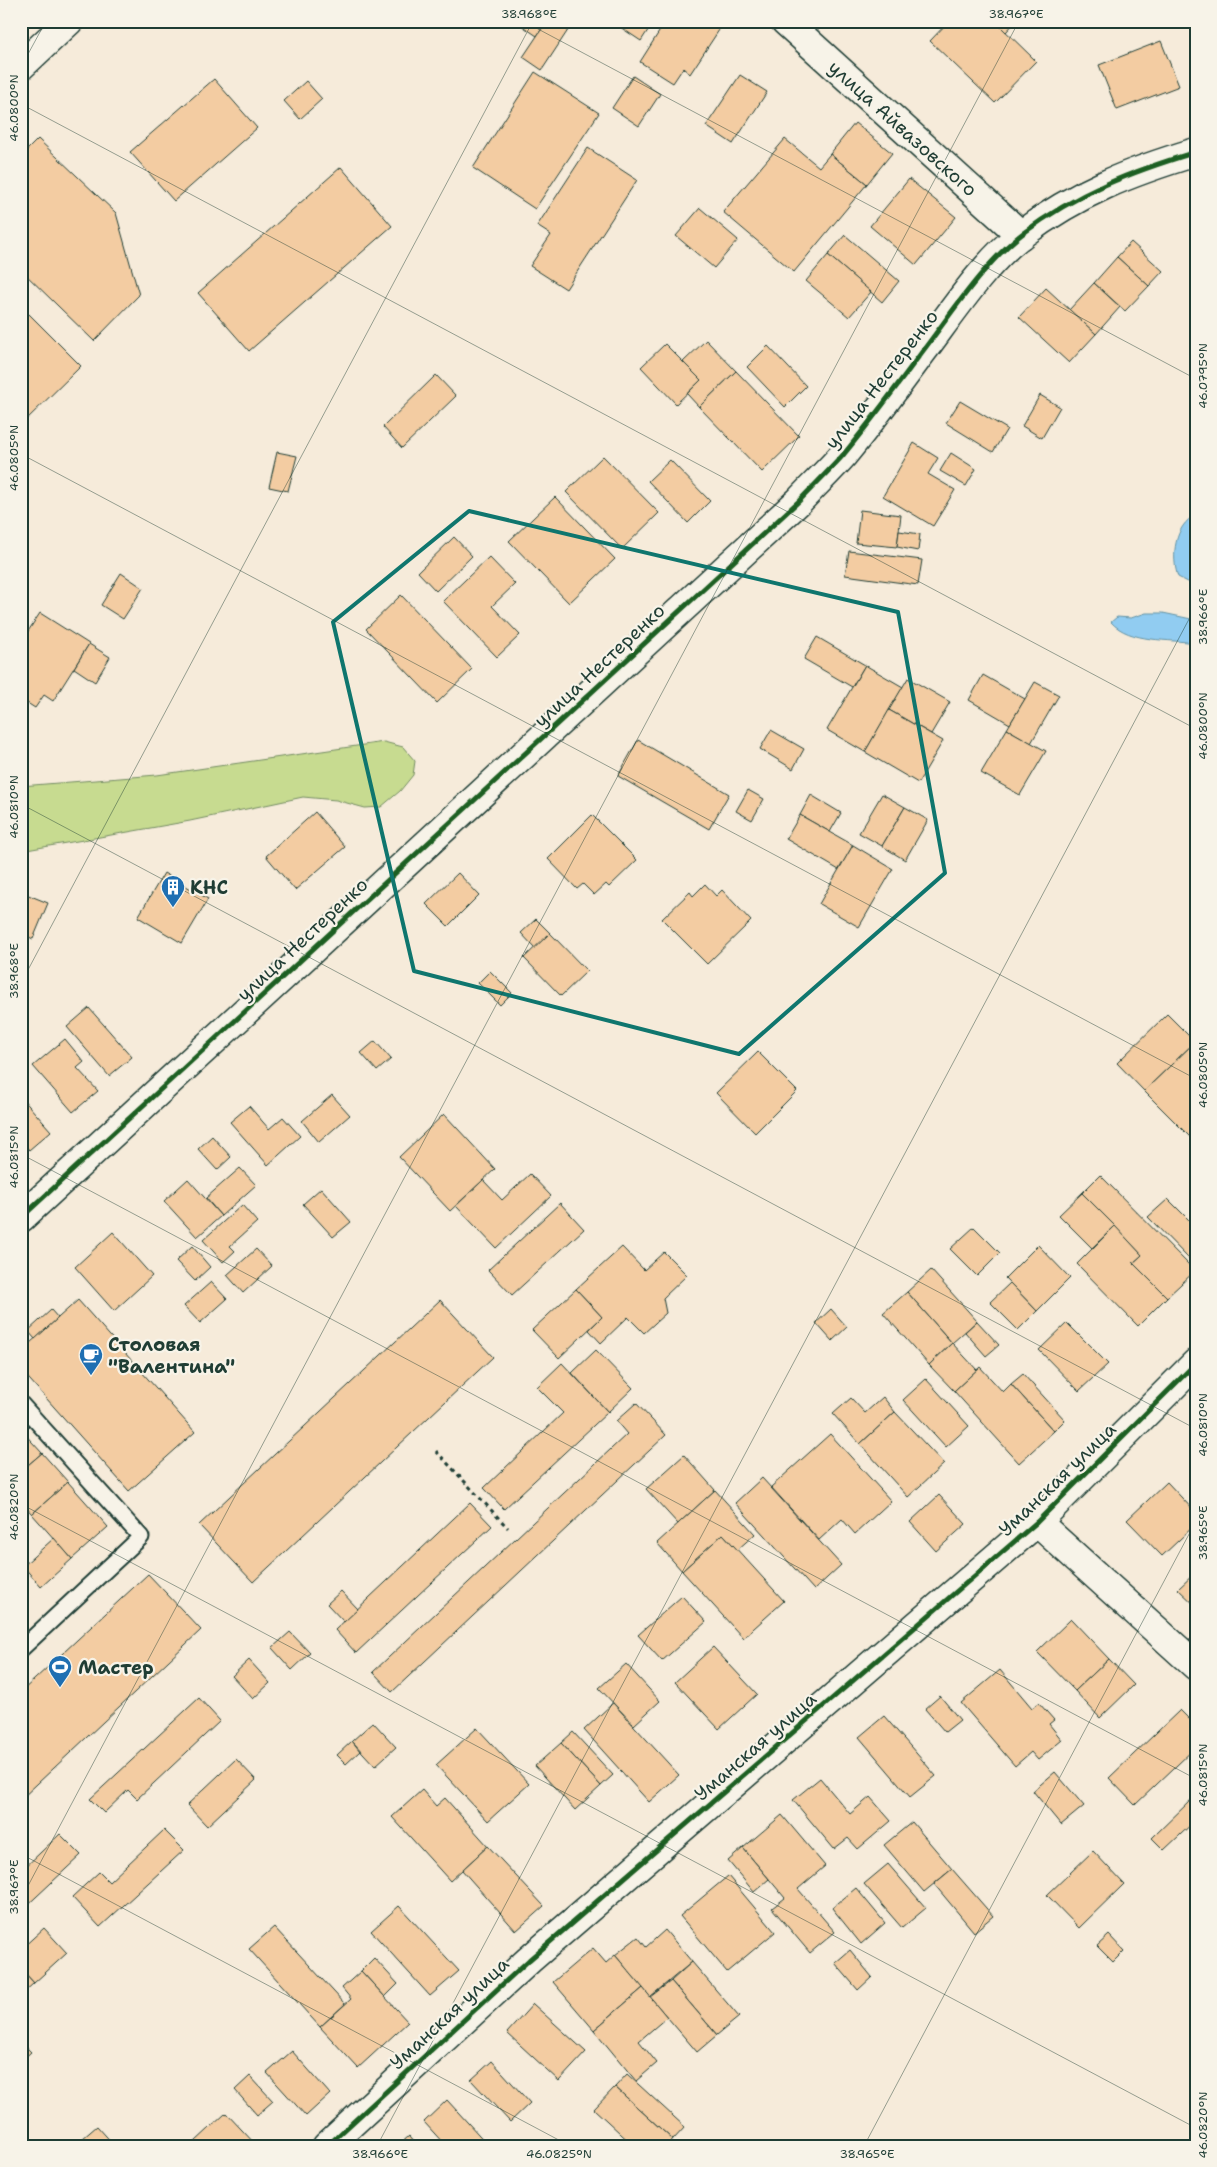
<svg xmlns="http://www.w3.org/2000/svg" width="1217" height="2167" font-family="'Shantell Sans',sans-serif">
  <rect width="100%" height="100%" fill="#f6ebda"/>
  <filter id="ink" filterUnits="userSpaceOnUse"><feTurbulence type="fractalNoise" baseFrequency=".02" numOctaves="2"/><feDisplacementMap in="SourceGraphic" scale="10" xChannelSelector="R" yChannelSelector="G"/><feConvolveMatrix kernelMatrix="1 2 1 2 8 2 1 2 1" color-interpolation-filters="sRGB"/></filter>
  <g filter="url(#ink)">
    <path fill="#c7db90" stroke="#738c62" d="M384,742L403,747L415,761L413,775L400,791L381,807L365,808L336,800L303,797L190,821L21,851V786L157,775Z"/>
    <g fill="#91ccf1" stroke="#6393a5">
      <path d="M1196,515V586L1178,577C1171,557 1174,525 1196,515Z"/>
      <path d="M1146,613H1163L1196,620V643C1169,639 1130,643 1111,622L1117,617L1131,618Z"/>
    </g>
    <g fill="#f3cca2" stroke="#1f3d34">
      <path d="M515,21H547L537,36Z"/>
      <path d="M547,21H574L542,70L523,57Z"/>
      <path d="M611,21H654L641,41Z"/>
      <path d="M666,21H713L721,27L690,74L683,68L673,83L640,62Z"/>
      <path d="M921,21H935L928,28Z"/>
      <path d="M949,21H995L1036,61L995,103L930,41Z"/>
      <path d="M995,21H1016L1006,32Z"/>
      <path d="M1161,41L1179,86L1117,110L1099,65Z"/>
      <path d="M535,72L599,113L535,209L473,168Z"/>
      <path d="M740,75L767,92L733,144L706,126Z"/>
      <path d="M633,76L660,94L639,126L612,108Z"/>
      <path d="M214,79L257,128L174,201L130,152Z"/>
      <path d="M306,81L322,99L300,119L284,101Z"/>
      <path d="M855,123L892,153L867,184L830,154Z"/>
      <path d="M38,139L116,213L139,295L94,341L21,270V156Z"/>
      <path d="M785,139L819,167L830,154L867,184L794,272L723,212Z"/>
      <path d="M588,148L637,180L566,289L530,266L551,235L537,226Z"/>
      <path d="M341,167L392,226L249,351L198,293Z"/>
      <path d="M909,179L956,217L916,265L870,226Z"/>
      <path d="M700,208L738,240L714,268L676,236Z"/>
      <path d="M845,235L899,281L882,302L828,255Z"/>
      <path d="M1131,242L1163,271L1149,286L1117,257Z"/>
      <path d="M828,255L871,292L849,317L806,281Z"/>
      <path d="M1117,257L1149,286L1125,311L1094,283Z"/>
      <path d="M1094,283L1120,307L1096,334L1069,310Z"/>
      <path d="M1046,288L1096,334L1069,363L1019,317Z"/>
      <path d="M29,314L81,366L21,425V321Z"/>
      <path d="M706,340L736,371L699,407L687,394L701,380L683,362Z"/>
      <path d="M665,344L701,380L676,404L641,367Z"/>
      <path d="M768,346L806,386L785,407L747,367Z"/>
      <path d="M736,371L799,436L762,472L699,407Z"/>
      <path d="M436,375L456,396L402,448L383,427Z"/>
      <path d="M1040,395L1060,407L1042,438L1022,426Z"/>
      <path d="M960,401L1007,429L993,452L946,423Z"/>
      <path d="M914,443L938,458L928,474L955,490L933,526L883,496Z"/>
      <path d="M277,452L297,456L288,491L269,487Z"/>
      <path d="M951,453L976,469L966,486L940,471Z"/>
      <path d="M603,456L659,513L622,549L566,492Z"/>
      <path d="M670,460L710,501L688,523L648,481Z"/>
      <path d="M555,497L615,559L569,603L509,541Z"/>
      <path d="M860,510L901,515L897,547L856,543Z"/>
      <path d="M899,531L920,534L918,551L897,547Z"/>
      <path d="M454,537L472,556L436,591L418,572Z"/>
      <path d="M849,551L922,560L918,585L845,575Z"/>
      <path d="M489,557L515,584L492,606L520,635L497,657L443,601Z"/>
      <path d="M121,573L143,588L123,619L101,605Z"/>
      <path d="M401,595L472,669L437,703L366,629Z"/>
      <path d="M40,613L89,644L53,701L44,695L35,708L21,699V642Z"/>
      <path d="M817,637L865,665L852,687L804,659Z"/>
      <path d="M89,644L110,657L95,682L74,668Z"/>
      <path d="M865,665L903,687L865,752L827,730Z"/>
      <path d="M983,675L1025,699L1010,724L969,700Z"/>
      <path d="M908,678L950,702L931,734L889,710Z"/>
      <path d="M1035,682L1059,695L1031,743L1007,729Z"/>
      <path d="M889,710L943,741L918,783L865,752Z"/>
      <path d="M1007,729L1046,751L1020,795L981,773Z"/>
      <path d="M771,730L804,749L793,769L760,749Z"/>
      <path d="M638,740L729,794L709,829L618,776Z"/>
      <path d="M748,790L764,799L752,820L736,811Z"/>
      <path d="M882,794L905,807L882,846L859,833Z"/>
      <path d="M811,795L841,813L830,832L800,815Z"/>
      <path d="M905,807L928,820L905,860L882,846Z"/>
      <path d="M315,812L345,847L295,890L266,856Z"/>
      <path d="M592,815L637,860L609,887L606,884L594,895L583,884L577,889L548,859Z"/>
      <path d="M800,815L853,845L839,870L786,839Z"/>
      <path d="M853,845L893,869L859,927L819,904Z"/>
      <path d="M164,873L208,899L182,943L138,917Z"/>
      <path d="M458,873L479,895L448,926L426,904Z"/>
      <path d="M705,884L716,896L722,890L751,921L707,964L662,919L690,892L693,896Z"/>
      <path d="M21,892L48,903L33,939L21,933Z"/>
      <path d="M536,919L550,933L535,948L521,933Z"/>
      <path d="M550,933L587,971L561,996L524,958Z"/>
      <path d="M490,971L512,993L500,1005L478,983Z"/>
      <path d="M89,1008L132,1057L109,1076L67,1027Z"/>
      <path d="M1167,1014L1195,1042L1144,1091L1117,1063Z"/>
      <path d="M65,1039L84,1062L77,1068L98,1091L73,1112L33,1066Z"/>
      <path d="M375,1041L391,1059L377,1071L361,1053Z"/>
      <path d="M1195,1042L1196,1043V1143L1144,1091Z"/>
      <path d="M758,1052L797,1091L755,1133L716,1093Z"/>
      <path d="M332,1095L350,1115L319,1142L302,1121Z"/>
      <path d="M21,1097L51,1131L29,1150L21,1141Z"/>
      <path d="M249,1106L269,1129L283,1117L300,1136L268,1165L230,1122Z"/>
      <path d="M444,1114L495,1169L450,1211L399,1157Z"/>
      <path d="M212,1136L231,1157L217,1170L198,1149Z"/>
      <path d="M240,1168L256,1185L221,1216L206,1198Z"/>
      <path d="M530,1174L551,1196L496,1248L456,1206L483,1180L502,1200Z"/>
      <path d="M1100,1175L1195,1271L1167,1297L1133,1263L1142,1255L1082,1193Z"/>
      <path d="M188,1179L221,1216L197,1237L164,1201Z"/>
      <path d="M321,1188L351,1222L333,1237L303,1204Z"/>
      <path d="M1082,1193L1115,1226L1092,1248L1059,1215Z"/>
      <path d="M1168,1199L1196,1227V1254L1190,1260L1148,1217Z"/>
      <path d="M560,1203L584,1229L512,1295L488,1270Z"/>
      <path d="M242,1205L257,1222L230,1246L235,1251L223,1262L203,1240Z"/>
      <path d="M1115,1226L1142,1255L1133,1263L1167,1297L1138,1326L1077,1264Z"/>
      <path d="M974,1227L1000,1253L977,1276L950,1249Z"/>
      <path d="M113,1232L152,1276L114,1311L75,1267Z"/>
      <path d="M1038,1245L1070,1278L1037,1311L1005,1278Z"/>
      <path d="M192,1246L210,1267L195,1281L176,1261Z"/>
      <path d="M622,1247L644,1270L664,1252L687,1275L663,1298L666,1313L644,1333L628,1317L601,1343L589,1330L602,1317L576,1289Z"/>
      <path d="M256,1249L272,1266L243,1293L227,1275Z"/>
      <path d="M931,1270L977,1321L952,1343L907,1292Z"/>
      <path d="M211,1282L227,1299L200,1323L184,1306Z"/>
      <path d="M1010,1283L1037,1311L1018,1330L990,1302Z"/>
      <path d="M576,1289L602,1317L559,1358L532,1330Z"/>
      <path d="M907,1292L952,1343L929,1365L883,1313Z"/>
      <path d="M78,1300L195,1432L129,1491L21,1370V1351Z"/>
      <path d="M440,1300L493,1357L253,1582L199,1525Z"/>
      <path d="M831,1309L847,1327L832,1341L816,1323Z"/>
      <path d="M51,1310L58,1318L35,1339L28,1331Z"/>
      <path d="M977,1321L999,1345L986,1356L965,1332Z"/>
      <path d="M1067,1323L1108,1364L1079,1391L1039,1350Z"/>
      <path d="M952,1343L977,1370L954,1391L929,1365Z"/>
      <path d="M596,1350L633,1388L608,1412L572,1373Z"/>
      <path d="M562,1363L608,1412L504,1509L484,1488L563,1413L537,1387Z"/>
      <path d="M980,1367L1003,1392L1011,1384L1054,1431L1019,1463L954,1391Z"/>
      <path d="M1023,1374L1065,1420L1054,1431L1011,1384Z"/>
      <path d="M926,1379L969,1426L946,1447L903,1400Z"/>
      <path d="M883,1397L895,1412L860,1444L833,1414L851,1398L865,1413Z"/>
      <path d="M636,1403L666,1435L392,1692L373,1672L627,1434L616,1421Z"/>
      <path d="M895,1412L944,1464L908,1497L860,1444Z"/>
      <path d="M21,1430L42,1453L21,1471Z"/>
      <path d="M830,1434L891,1501L855,1534L842,1519L819,1540L771,1487Z"/>
      <path d="M42,1453L68,1482L32,1514L21,1502V1471Z"/>
      <path d="M684,1455L715,1490L678,1524L646,1489Z"/>
      <path d="M762,1478L841,1565L814,1590L735,1503Z"/>
      <path d="M68,1482L108,1527L72,1559L32,1514Z"/>
      <path d="M1167,1482L1196,1513V1524L1162,1556L1127,1520Z"/>
      <path d="M715,1490L755,1534L737,1550L723,1534L682,1571L657,1543Z"/>
      <path d="M939,1495L966,1524L936,1551L910,1522Z"/>
      <path d="M470,1503L492,1526L356,1653L335,1630Z"/>
      <path d="M1196,1530V1542L1190,1536Z"/>
      <path d="M723,1534L784,1601L743,1638L682,1571Z"/>
      <path d="M54,1538L72,1559L41,1587L23,1566Z"/>
      <path d="M1196,1572V1606L1178,1589Z"/>
      <path d="M148,1574L201,1630L21,1799V1692Z"/>
      <path d="M341,1591L358,1609L344,1622L327,1604Z"/>
      <path d="M682,1596L706,1622L662,1661L638,1635Z"/>
      <path d="M1071,1619L1109,1659L1075,1691L1037,1652Z"/>
      <path d="M290,1632L310,1653L292,1670L272,1648Z"/>
      <path d="M713,1647L757,1694L719,1729L675,1682Z"/>
      <path d="M1109,1659L1134,1685L1100,1718L1075,1691Z"/>
      <path d="M249,1660L270,1683L253,1699L232,1676Z"/>
      <path d="M626,1664L660,1701L634,1725L599,1688Z"/>
      <path d="M1000,1670L1032,1708L1039,1703L1054,1720L1049,1724L1062,1740L1038,1760L1031,1752L1015,1766L961,1703Z"/>
      <path d="M940,1696L960,1720L945,1732L925,1709Z"/>
      <path d="M199,1698L220,1721L137,1799L128,1790L104,1813L90,1799Z"/>
      <path d="M613,1703L679,1775L649,1802L584,1730Z"/>
      <path d="M1180,1710L1196,1726V1747L1135,1805L1109,1778Z"/>
      <path d="M884,1716L936,1776L910,1797L859,1737Z"/>
      <path d="M373,1722L396,1747L375,1766L352,1741Z"/>
      <path d="M477,1728L529,1784L488,1821L436,1765Z"/>
      <path d="M573,1732L613,1775L601,1786L561,1743Z"/>
      <path d="M352,1741L360,1751L346,1764L337,1755Z"/>
      <path d="M561,1743L601,1786L575,1810L535,1766Z"/>
      <path d="M236,1759L256,1780L207,1826L187,1805Z"/>
      <path d="M1055,1772L1084,1806L1061,1825L1033,1791Z"/>
      <path d="M820,1778L850,1814L870,1797L891,1821L858,1849L848,1838L834,1849L793,1800Z"/>
      <path d="M422,1790L436,1806L445,1798L488,1846L450,1881L392,1817Z"/>
      <path d="M1192,1799L1196,1803V1820L1164,1850L1152,1838Z"/>
      <path d="M782,1815L825,1866L798,1889L835,1932L810,1953L772,1908L785,1898L743,1848Z"/>
      <path d="M912,1822L952,1869L924,1892L884,1845Z"/>
      <path d="M164,1830L184,1850L100,1927L72,1897L99,1872L109,1882Z"/>
      <path d="M60,1834L81,1855L21,1911V1871Z"/>
      <path d="M488,1846L544,1906L516,1931L462,1870Z"/>
      <path d="M743,1848L769,1879L754,1892L728,1861Z"/>
      <path d="M1093,1851L1124,1884L1079,1928L1047,1895Z"/>
      <path d="M888,1864L926,1908L902,1928L864,1884Z"/>
      <path d="M952,1869L993,1916L974,1932L934,1884Z"/>
      <path d="M728,1876L775,1932L727,1972L680,1916Z"/>
      <path d="M856,1888L885,1923L861,1944L832,1908Z"/>
      <path d="M399,1906L459,1971L430,1996L371,1931Z"/>
      <path d="M274,1927L345,2004L320,2027L249,1949Z"/>
      <path d="M44,1928L67,1953L34,1983L21,1969V1949Z"/>
      <path d="M665,1930L692,1962L650,1997L615,1955L638,1937L646,1947Z"/>
      <path d="M1109,1935L1124,1951L1113,1962L1097,1946Z"/>
      <path d="M593,1948L606,1963L615,1955L643,1988L594,2030L553,1982Z"/>
      <path d="M850,1950L872,1977L858,1990L835,1963Z"/>
      <path d="M374,1958L398,1984L385,1997L361,1971Z"/>
      <path d="M692,1962L739,2017L717,2035L671,1981Z"/>
      <path d="M23,1971L34,1983L21,1995V1972Z"/>
      <path d="M361,1971L408,2022L358,2068L320,2027L351,1999L342,1988Z"/>
      <path d="M671,1981L717,2035L697,2052L650,1997Z"/>
      <path d="M643,1988L667,2017L639,2041L657,2063L636,2081L594,2030Z"/>
      <path d="M533,2004L586,2052L559,2081L507,2033Z"/>
      <path d="M21,2042L31,2052L21,2061Z"/>
      <path d="M292,2051L330,2094L306,2116L267,2073Z"/>
      <path d="M492,2061L530,2103L510,2122L471,2080Z"/>
      <path d="M627,2074L685,2127L673,2140L615,2087Z"/>
      <path d="M250,2076L273,2101L257,2115L235,2090Z"/>
      <path d="M615,2087L673,2140L668,2146H634L594,2109Z"/>
      <path d="M447,2100L489,2146H443L445,2145L424,2122Z"/>
      <path d="M226,2113L257,2146H198L195,2142Z"/>
      <path d="M97,2126L115,2146H75V2145Z"/>
      <path d="M409,2136L418,2146H398Z"/>
    </g>
    <g fill="none" stroke-linecap="round" stroke-linejoin="round">
      <g stroke="#1f3d34" stroke-width="19">
        <path id="service" d="M21,1404L141,1537L21,1649"/>
      </g>
      <g stroke="#1f3d34" stroke-width="31">
        <g id="minor">
          <path d="M785,21L1021,235"/>
          <path d="M1037,1522L1196,1666"/>
          <path d="M327,2146L529,1960L1037,1522L1196,1363"/>
        </g>
      </g>
      <g stroke="#1f3d34" stroke-width="31">
        <path id="tertiary" d="M21,1218L799,501C814,485 830,470 844,454C871,421 897,386 922,352C951,314 984,263 1022,234C1078,192 1130,172 1196,152"/>
      </g>
      <g stroke="#1f3d34" stroke-width="31">
        <path id="secondary" d="M21,66L69,21"/>
      </g>
      <path stroke="#1f3d34" stroke-width="3" stroke-dasharray="4 4" stroke-linecap="butt" d="M436,1451L508,1528"/>
      <use href="#service" stroke="#f7f3e8" stroke-width="15"/>
      <use href="#minor" stroke="#f7f3e8" stroke-width="28"/>
      <use href="#tertiary" stroke="#f7f3e8" stroke-width="28"/>
      <use href="#secondary" stroke="#f7f3e8" stroke-width="28"/>
      <g stroke="#f7f3e8" stroke-width="8">
        <g id="cycleway">
          <path d="M21,1218L799,501C814,485 830,470 844,454C871,421 897,386 922,352C951,314 984,263 1022,234C1078,192 1130,172 1196,152"/>
          <path d="M327,2146L529,1960L1037,1522L1196,1363"/>
        </g>
      </g>
      <use href="#cycleway" stroke="#1b5e20" stroke-width="5"/>
    </g>
  </g>
  <path fill="none" stroke="#0f766e" stroke-width="4" stroke-linejoin="round" d="M469,511L898,612L945,873L739,1054L414,971L333,622Z"/>
  <path fill="none" stroke="#1f3d34" stroke-width="1" stroke-opacity="0.45" d="M523,21L1196,379M1181,21L1196,29M21,67L46,21M21,104L1196,729M21,454L1196,1079M21,804L1196,1429M21,983L533,21M21,1154L1196,1779M21,1504L1196,2128M21,1854L570,2146M21,1899L1019,21M377,2146L1196,606M864,2146L1196,1521"/>
  <defs>
    <g id="building-pin" transform="scale(1.25)"><path d="M0 17L-7.5 6A9.5 9.5 0 1 1 7.5 6Z" fill="#1f6fb2" stroke="#f7f3e8"/><path d="M-4-6H4V6H1V3H-1V6H-4ZM-2.5-4.3h1.7v1.8h-1.7ZM.8-4.3h1.7v1.8H.8ZM-2.5-1h1.7V.8h-1.7ZM.8-1h1.7V.8H.8Z" fill="#fff"/></g>
    <g id="cafe-pin" transform="scale(1.25)"><path d="M0 17L-7.5 6A9.5 9.5 0 1 1 7.5 6Z" fill="#1f6fb2" stroke="#f7f3e8"/><path d="M-5.5-4.5H6V0H3Q3 3.5 0 3.5H-2.5Q-5.5 3.5-5.5 0ZM3-3.2v2h1.7v-2ZM-6 4.5H4V6H-6Z" fill="#fff"/></g>
    <g id="stadium-pin" transform="scale(1.25)"><path d="M0 17L-7.5 6A9.5 9.5 0 1 1 7.5 6Z" fill="#1f6fb2" stroke="#f7f3e8"/><path d="M0-5a6.5 5 0 1 0 0 10a6.5 5 0 1 0 0-10ZM-3.5-1.8h7v3.6h-7Z" fill="#fff"/></g>
  </defs>
  <g fill-rule="evenodd">
    <use href="#building-pin" x="173" y="887"/>
    <use href="#cafe-pin" x="91" y="1355"/>
    <use href="#stadium-pin" x="60" y="1667"/>
  </g>
  <g text-anchor="middle" stroke-width="4.5" stroke-linejoin="round" paint-order="stroke">
    <g font-size="19" fill="#1f3d34" stroke="#f7f3e8">
      <text transform="translate(903 128) rotate(42)" y="7">улица Айвазовского</text>
      <text transform="translate(881 379) rotate(-52)" y="7">улица Нестеренко</text>
      <text transform="translate(599 665) rotate(-43)" y="7">улица Нестеренко</text>
      <text transform="translate(302 939) rotate(-43)" y="7">улица Нестеренко</text>
      <text transform="translate(1057 1479) rotate(-44)" y="7">Уманская улица</text>
      <text transform="translate(755 1746) rotate(-41)" y="7">Уманская улица</text>
      <text transform="translate(449 2013) rotate(-43)" y="7">Уманская улица</text>
    </g>
    <g font-size="19" font-weight="bold" fill="#1f3d34" stroke="#f7f3e8" text-anchor="start">
      <text x="190" y="894">КНС</text>
      <text x="108" y="1351">Столовая<tspan x="108" dy="22">"Валентина"</tspan></text>
      <text x="78" y="1674">Мастер</text>
    </g>
  </g>
  <rect width="1217" height="2167" fill="none" stroke="#f7f3e8" stroke-width="55"/>
  <rect x="28" y="28" width="1162" height="2112" fill="none" stroke="#1f3d34" stroke-width="2"/>
  <g font-size="12" text-anchor="middle" fill="#1f3d34">
    <text x="529" y="18">38.968°E</text>
    <text x="1016" y="18">38.967°E</text>
    <text transform="translate(14 108) rotate(-90)" y="4">46.0800°N</text>
    <text transform="translate(1203 376) rotate(-90)" y="4">46.0795°N</text>
    <text transform="translate(14 458) rotate(-90)" y="4">46.0805°N</text>
    <text transform="translate(1203 617) rotate(-90)" y="4">38.966°E</text>
    <text transform="translate(1203 726) rotate(-90)" y="4">46.0800°N</text>
    <text transform="translate(14 807) rotate(-90)" y="4">46.0810°N</text>
    <text transform="translate(14 971) rotate(-90)" y="4">38.968°E</text>
    <text transform="translate(1203 1075) rotate(-90)" y="4">46.0805°N</text>
    <text transform="translate(14 1157) rotate(-90)" y="4">46.0815°N</text>
    <text transform="translate(1203 1425) rotate(-90)" y="4">46.0810°N</text>
    <text transform="translate(14 1507) rotate(-90)" y="4">46.0820°N</text>
    <text transform="translate(1203 1533) rotate(-90)" y="4">38.965°E</text>
    <text transform="translate(1203 1775) rotate(-90)" y="4">46.0815°N</text>
    <text transform="translate(14 1887) rotate(-90)" y="4">38.967°E</text>
    <text transform="translate(1203 2125) rotate(-90)" y="4">46.0820°N</text>
    <text x="380" y="2158">38.966°E</text>
    <text x="559" y="2158">46.0825°N</text>
    <text x="867" y="2158">38.965°E</text>
  </g>
</svg>
